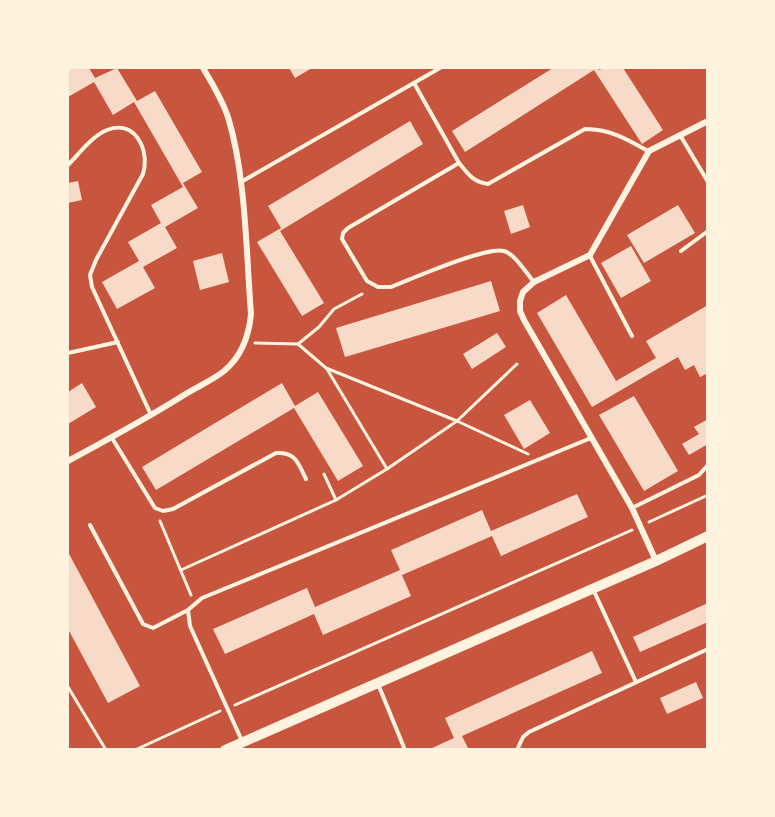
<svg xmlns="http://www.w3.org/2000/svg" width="775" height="817" font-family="'Open Sans',sans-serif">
  <rect width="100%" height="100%" fill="#c8553d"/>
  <g fill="#f7dbc8">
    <path d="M68,68H89L95,78L117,68L137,101L155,91L202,172L183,183L198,208L165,227L177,248L143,267L155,288L117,309L102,282L139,261L128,242L161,223L151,205L183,187L134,102L113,115L94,82L68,97Z"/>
    <path d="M289,68H312L295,78Z"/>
    <path d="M553,68H598L599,70L604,68H623L663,130L642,144L594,70L465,152L452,131Z"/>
    <path d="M410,121L423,144L280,231L324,303L302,316L257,242L281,228L268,206Z"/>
    <path d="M78,181L82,200L68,203V183Z"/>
    <path d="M523,205L530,227L511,234L504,211Z"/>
    <path d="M678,205L695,233L644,263L627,235Z"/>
    <path d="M631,246L651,281L621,298L601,263Z"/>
    <path d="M222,253L229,282L200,290L193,261Z"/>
    <path d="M491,281L500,311L345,357L336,328Z"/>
    <path d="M566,295L616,381L656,358L646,341L708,305V373L700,377L694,365L685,370L678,357L592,407L537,313Z"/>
    <path d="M497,333L506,347L472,369L463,354Z"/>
    <path d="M82,383L96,407L68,424V392Z"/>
    <path d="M282,383L295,406L318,392L363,466L338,481L294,408L156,490L142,467Z"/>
    <path d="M634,396L678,471L644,491L599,415Z"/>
    <path d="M530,400L550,433L524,449L504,415Z"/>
    <path d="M708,419V444L689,455L682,444L699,434L694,427Z"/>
    <path d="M577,494L588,517L501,556L492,536L402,575L411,596L323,635L314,614L225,654L213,629L307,588L315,607L400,570L391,550L482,510L491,531Z"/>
    <path d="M68,552L140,686L108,703L68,629Z"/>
    <path d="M708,603V622L640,652L633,637Z"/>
    <path d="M592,651L602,673L462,736L469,750H428L454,738L445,718Z"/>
    <path d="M696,682L703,698L667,714L660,698Z"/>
  </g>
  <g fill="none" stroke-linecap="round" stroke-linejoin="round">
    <g stroke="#fff3e0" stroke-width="3">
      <path d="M255,343L298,344L319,327L334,309L362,294"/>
      <path d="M298,344L326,368L457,421L528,454"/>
      <path d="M387,469L457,421L517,364"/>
      <path d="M324,474L336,500L387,469L327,369"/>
      <path d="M160,521L191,595"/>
      <path d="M649,522L708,495"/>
      <path d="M181,570L336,500"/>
      <path d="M68,687L106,750"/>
      <path d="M235,705L632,530"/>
      <path d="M135,750L220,711"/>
    </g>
    <g stroke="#fff3e0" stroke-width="4">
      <path d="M414,83L459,163"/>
      <path d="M680,135L708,182"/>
      <path d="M68,165C79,154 92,136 107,130C136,119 150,151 143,174L96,260L90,275L92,287L151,415"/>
      <path d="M241,182L440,68"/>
      <path d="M681,251L708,231"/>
      <path d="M590,256L632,336"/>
      <path d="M534,282C526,273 516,255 504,251C486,246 411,279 391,287H378L367,281L342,239L343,233L348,228L459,163C468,174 473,182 488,184L585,129C610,129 627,139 648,151"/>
      <path d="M68,353L118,342"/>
      <path d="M112,438L155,508L163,511L173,509L276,453C296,452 298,463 306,479"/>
      <path d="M632,508L699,475L708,465"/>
      <path d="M90,525L143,624L153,628L188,610L202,598L591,438"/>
      <path d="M593,589L636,682"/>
      <path d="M188,610L190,626L242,741"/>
      <path d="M378,684L405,750"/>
      <path d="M517,750L523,737L529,732L708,649"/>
    </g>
    <g stroke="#fff3e0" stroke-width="6">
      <path d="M68,461C107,440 146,419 184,395C197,387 213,380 224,371C241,357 249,335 251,314C246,251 246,176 228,117C222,99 212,83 203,68"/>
      <path d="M656,561L632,508L524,320L520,311V301L523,292L534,282L590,255L649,151L708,121"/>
    </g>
    <path stroke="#fff3e0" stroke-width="10" d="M225,750L656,561L708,536"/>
  </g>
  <rect width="775" height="817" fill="none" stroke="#fff3e0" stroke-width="138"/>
</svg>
